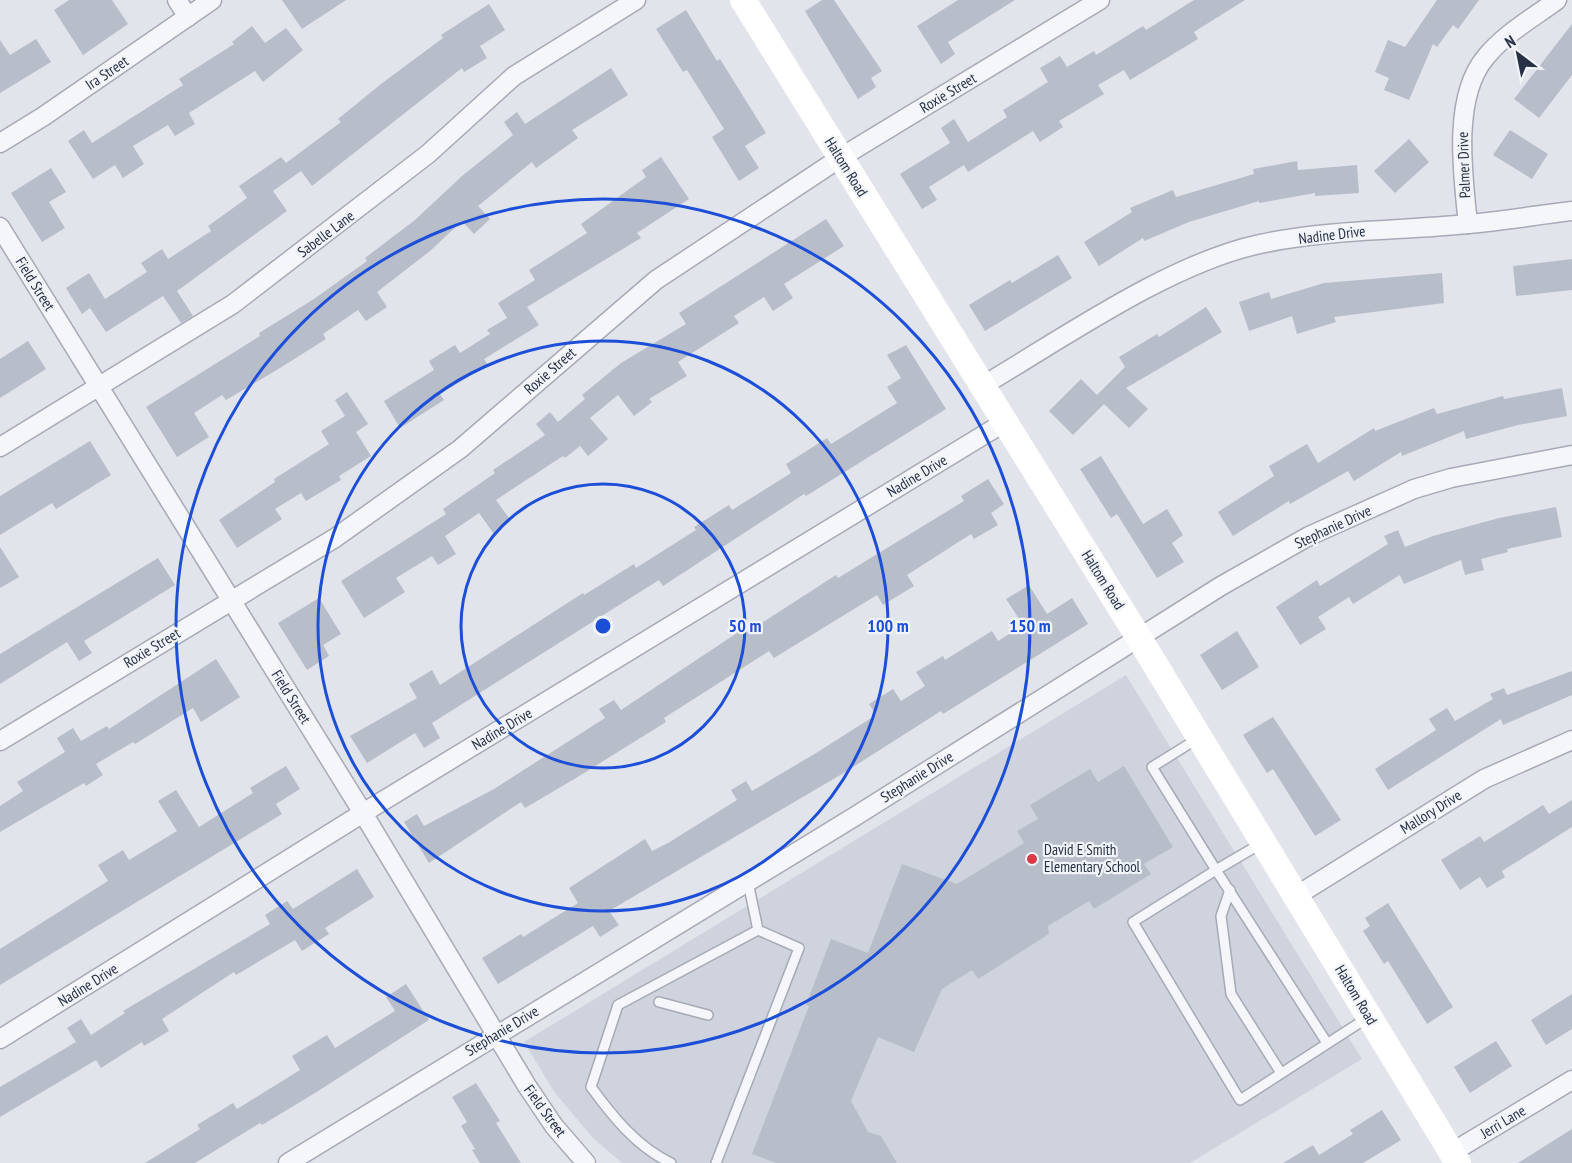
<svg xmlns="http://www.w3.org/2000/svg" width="1572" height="1163" font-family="'PT Sans Narrow',sans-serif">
  <rect width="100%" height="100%" fill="#e1e4eb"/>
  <path fill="#cfd3de" d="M1126,675L1362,1059L1190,1163H622L593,1138L555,1093L524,1042Z"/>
  <g fill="#b8bdca">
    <path d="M69,0H112L128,24L83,55L54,10Z"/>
    <path d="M282,0H346L302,29Z"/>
    <path d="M822,0H834L882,71L871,78L876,87L858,99L805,11Z"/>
    <path d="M958,0H1015L948,42L955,54L941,64L917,26Z"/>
    <path d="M1194,0H1245L1194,32L1198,39L1130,80L1124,70L1098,85L1104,94L1059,121L1063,127L1040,142L1033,131L968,172L964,165L929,187L937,200L922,209L900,174L950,143L941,128L954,119L968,142L1007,117L1003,110L1048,82L1040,68L1060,56L1067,67L1094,51L1096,55L1143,26L1146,30Z"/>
    <path d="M1437,0H1479L1458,29L1453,25L1437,47L1433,44L1409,100L1384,90L1389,78L1375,72L1388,40L1405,47Z"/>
    <path d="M489,4L505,30L480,46L487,58L464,72L462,68L312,186L301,171L273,191L287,211L177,291L193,316L181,323L163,296L106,332L90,308L82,314L66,288L89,273L105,299L147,272L141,263L162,249L168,259L211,231L208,226L247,198L239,186L281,157L286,163L341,122L338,119L381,84L443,38L441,35Z"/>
    <path d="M686,10L717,61L720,59L766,133L745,146L759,168L739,181L712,137L724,129L687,70L683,72L656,29Z"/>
    <path d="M1572,24V75L1539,118L1514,99Z"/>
    <path d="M252,26L265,43L286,28L303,50L263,82L255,71L189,113L195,124L175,136L168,125L133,146L144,164L123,178L115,165L93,179L68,141L84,130L92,143L183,85L179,79L234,44L232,42Z"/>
    <path d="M36,39L51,62L0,93V40L10,55Z"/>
    <path d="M611,68L628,95L572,130L578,138L536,168L532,162L478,206L490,219L474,234L462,221L430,251L377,292L387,307L366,321L358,310L323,334L326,339L280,368L226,400L222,395L194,413L209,437L177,457L146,407L260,336L259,333L314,299L367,261L365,258L415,220L462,176L513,135L504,122L517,112L525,124Z"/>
    <path d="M1510,130L1548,154L1532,179L1493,155Z"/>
    <path d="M1409,139L1429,162L1395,193L1374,171Z"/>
    <path d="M661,157L689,199L637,233L641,238L527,307L539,325L484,359L488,365L440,394L444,400L400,428L384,401L434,370L429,361L455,345L460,353L490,334L487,330L507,318L498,303L535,280L529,270L587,233L581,224L646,177L642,170Z"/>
    <path d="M1297,161L1298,170L1357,165L1359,193L1315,196V193L1259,203V201L1189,222L1144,241L1143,238L1099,266L1084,242L1132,212L1130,208L1173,190L1176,197L1254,174L1253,169Z"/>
    <path d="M51,168L66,192L49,202L65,228L42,242L11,193Z"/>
    <path d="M826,219L844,246L784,284L793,298L773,311L764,297L734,316L739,323L678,362L687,376L649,399L652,402L634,416L618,395L590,418L608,439L588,456L580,446L565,458L563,456L496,500L511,521L494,534L479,513L445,536L456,554L438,565L432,556L396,578L405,592L364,618L341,581L446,514L443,509L495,473L493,470L545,435L536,424L550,412L558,422L585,399L582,395L621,363L686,324L679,313Z"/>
    <path d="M1058,255L1072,278L985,331L969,305L1010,280L1012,283Z"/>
    <path d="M1572,259V290L1516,296L1513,266Z"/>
    <path d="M1442,273L1444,303L1334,317L1336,322L1297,334L1292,316L1249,331L1239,302L1269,292L1271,299L1324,283Z"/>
    <path d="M1206,307L1222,332L1126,388L1148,409L1129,428L1104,404L1073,435L1049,411L1081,379L1097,395L1125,367L1119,357L1157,334L1159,337Z"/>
    <path d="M28,341L46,369L0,398V359Z"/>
    <path d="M906,345L946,409L806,496L804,494L663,586L659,580L432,723L440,738L424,748L415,733L367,763L350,736L417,698L409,684L432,670L440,685L583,593L584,595L634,564L636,568L696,530L694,527L729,505L732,510L791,473L786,464L827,438L831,444L897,403L887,387L901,378L887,355Z"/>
    <path d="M1562,388L1567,416L1518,425L1466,439L1464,431L1402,456L1401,452L1354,481L1348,471L1290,504L1289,501L1233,536L1218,512L1274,476L1269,466L1307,444L1318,463L1374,428L1375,431L1434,408L1437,414L1503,396L1504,399Z"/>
    <path d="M347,392L368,424L356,432L371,456L339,476L341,480L306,501L301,493L275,509L282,519L237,548L219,520L275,482L274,479L329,444L321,431L345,416L335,400Z"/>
    <path d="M90,441L111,475L56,509L52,503L0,535V496Z"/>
    <path d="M1101,456L1143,524L1167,509L1183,535L1172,543L1184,562L1157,578L1117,514L1111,518L1080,469Z"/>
    <path d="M988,479L1004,504L991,513L998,525L974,539L971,534L907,575L914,586L883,605L877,595L774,658L769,651L664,718L666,722L576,778L525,808L521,802L429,863L404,822L417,814L424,826L494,789L605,718L599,709L614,700L621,710L743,629L746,633L836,575L838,578L964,501L961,496Z"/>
    <path d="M1556,507L1562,537L1507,549L1508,552L1481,559L1484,570L1465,575L1461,560L1404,584L1400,575L1353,604L1349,597L1318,617L1326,629L1300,645L1276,607L1317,580L1320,586L1388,544L1384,536L1398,530L1405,547L1433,536L1499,518Z"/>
    <path d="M0,547L19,577L0,588Z"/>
    <path d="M158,558L175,585L84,641L92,653L79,661L67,642L0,684V654Z"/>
    <path d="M1029,585L1047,614L1072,598L1088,624L943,714L941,711L842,774L609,911L619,925L600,937L593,926L498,984L482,958L521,934L523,937L578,903L569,888L645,839L652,851L668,843L737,800L731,790L746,781L752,791L816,753L876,715L869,704L893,689L901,701L925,686L916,672L943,656L945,660L992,631L998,641L1023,625L1006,599Z"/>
    <path d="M319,598L341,634L323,645L329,656L307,670L278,623Z"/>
    <path d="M1237,631L1259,667L1222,690L1200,655Z"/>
    <path d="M216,659L240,697L201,722L193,708L135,744L133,742L96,764L103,775L86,786L84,783L0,832V806L23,791L17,782L65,752L57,738L73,728L81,741L107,726L109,729Z"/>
    <path d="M1572,671V695L1503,725L1501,719L1388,790L1375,769L1436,730L1429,719L1447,708L1455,721L1493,699L1490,694L1504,688L1507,695Z"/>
    <path d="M1273,717L1341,820L1315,836L1273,769L1267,773L1243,735Z"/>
    <path d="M286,766L300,789L276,804L282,814L0,985V949L108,881L98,865L123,850L129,860L177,831L158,801L176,790L199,827L253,793L250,788Z"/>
    <path d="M1124,766L1173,847L1144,864L1151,874L1094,909L1089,901L1048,926L1049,934L978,979L972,970L942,989L914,1052L878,1037L851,1101L868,1132L881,1136L897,1163H776L752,1154L809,1006L806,1005L831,939L868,953L902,864L957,884L1024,843L1017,831L1038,819L1030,805L1090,769L1098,782Z"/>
    <path d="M1572,800V827L1502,871L1505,877L1487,888L1480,877L1460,890L1441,860L1480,836L1484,842L1543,805L1549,814Z"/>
    <path d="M357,869L374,897L325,928L329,934L302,951L295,940L236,975L234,972L162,1019L169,1031L144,1046L142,1042L101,1068L96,1060L0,1117V1087L76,1042L67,1028L81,1019L91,1035L125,1013L123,1011L270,924L265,915L287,901L293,909Z"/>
    <path d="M1388,903L1453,1007L1427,1024L1388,961L1384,964L1363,931L1370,926L1365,918Z"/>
    <path d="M406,984L429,1020L315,1093L262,1125L260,1123L195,1163H145L200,1129L197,1125L233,1103L237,1109L300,1070L292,1056L327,1035L335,1048L395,1011L386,997Z"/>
    <path d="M1572,994V1029L1546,1045L1531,1020Z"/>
    <path d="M1496,1041L1512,1066L1470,1093L1454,1067Z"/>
    <path d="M476,1083L500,1121L496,1123L521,1163H480L472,1150L475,1149L461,1126L467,1122L452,1097Z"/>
    <path d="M1382,1110L1401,1140L1363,1163H1283L1313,1145L1319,1155L1353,1134L1350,1130Z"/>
    <path d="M1572,1129V1163H1518Z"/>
  </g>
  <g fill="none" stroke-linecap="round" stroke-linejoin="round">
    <g stroke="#a6aab6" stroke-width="12">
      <g id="lane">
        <path d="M1197,739L1152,767L1216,870L1133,922L1240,1100L1367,1018"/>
        <path d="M1262,843L1216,870L1327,1043"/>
        <path d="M748,882L758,930"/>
        <path d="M1230,890L1221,916L1231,994L1281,1073"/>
        <path d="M659,1002L708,1015"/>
        <path d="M671,1163C637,1147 613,1117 591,1087L618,1005L758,930"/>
        <path d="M716,1163L799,948L758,930"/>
      </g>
    </g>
    <g stroke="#a6aab6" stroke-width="21">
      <g id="street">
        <path d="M177,0L188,17"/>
        <path d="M0,143L44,116L212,0"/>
        <path d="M1468,224C1463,176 1452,98 1485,58C1504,34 1533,18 1557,0"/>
        <path d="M0,227L363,813L527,1086L554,1126L586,1163"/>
        <path d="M982,386C1062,339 1170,263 1260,244C1329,229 1399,231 1468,224C1503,221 1537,215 1572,211"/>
        <path d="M0,447L233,304L428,154L514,76L636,0"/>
        <path d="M0,741L335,538L460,449L656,280L840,158L1100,0"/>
        <path d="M1296,896L1484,779L1572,740"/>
        <path d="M0,1039L363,813L1005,422"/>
        <path d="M1451,1153L1572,1080"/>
        <path d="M288,1163L854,817L1221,586L1309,536L1414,489L1451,478L1572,455"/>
      </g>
    </g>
    <use href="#lane" stroke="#f5f6f9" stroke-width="9"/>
    <use href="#street" stroke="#f5f6f9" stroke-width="18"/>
    <path stroke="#fff" stroke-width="26" d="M743,0L1139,638L1458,1163"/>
  </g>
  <g fill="none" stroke="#1d4ed8" stroke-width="3">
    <circle cx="603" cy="626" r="142"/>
    <circle cx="603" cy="626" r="285"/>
    <circle cx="603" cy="626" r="427"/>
  </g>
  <circle fill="#dc3b46" stroke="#f1f4f8" stroke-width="2" cx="1032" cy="859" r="6"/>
  <g text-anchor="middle" stroke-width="4.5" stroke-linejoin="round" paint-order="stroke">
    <g font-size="15" fill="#283045" stroke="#f1f4f8">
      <text transform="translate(107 73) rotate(-34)" y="5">Ira Street</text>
      <text transform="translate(948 93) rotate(-31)" y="5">Roxie Street</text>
      <text transform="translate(1464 165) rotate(-92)" y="5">Palmer Drive</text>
      <text transform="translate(846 167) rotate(58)" y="5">Haltom Road</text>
      <text transform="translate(326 234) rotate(-37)" y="5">Sabelle Lane</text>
      <text transform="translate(1332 235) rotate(-7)" y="5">Nadine Drive</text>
      <text transform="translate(35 284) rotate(58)" y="5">Field Street</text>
      <text transform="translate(550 371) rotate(-41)" y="5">Roxie Street</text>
      <text transform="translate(917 476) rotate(-31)" y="5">Nadine Drive</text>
      <text transform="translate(1333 527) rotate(-25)" y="5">Stephanie Drive</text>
      <text transform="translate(1103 580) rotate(58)" y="5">Haltom Road</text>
      <text transform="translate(152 648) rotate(-31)" y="5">Roxie Street</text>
      <text transform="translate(291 697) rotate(58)" y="5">Field Street</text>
      <text transform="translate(502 729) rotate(-31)" y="5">Nadine Drive</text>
      <text transform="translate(917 777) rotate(-32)" y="5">Stephanie Drive</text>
      <text transform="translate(1431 812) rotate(-32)" y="5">Mallory Drive</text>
      <text transform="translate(88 985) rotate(-32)" y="5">Nadine Drive</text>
      <text transform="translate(1356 995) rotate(59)" y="5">Haltom Road</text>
      <text transform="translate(502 1031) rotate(-31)" y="5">Stephanie Drive</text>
      <text transform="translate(545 1111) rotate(54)" y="5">Field Street</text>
      <text transform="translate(1503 1122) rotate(-31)" y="5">Jerri Lane</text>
    </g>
    <g font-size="15" fill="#283045" stroke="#f1f4f8" text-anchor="start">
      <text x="1044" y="855">David E Smith<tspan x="1044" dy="17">Elementary School</tspan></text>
    </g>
  </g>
  <circle cx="603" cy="626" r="9" fill="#1d4ed8" stroke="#f1f4f8" stroke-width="3"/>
  <g font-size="18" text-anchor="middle" font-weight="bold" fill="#1d4ed8" stroke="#f1f4f8" stroke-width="4.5" stroke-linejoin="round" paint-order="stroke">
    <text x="745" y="632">50 m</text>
    <text x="888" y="632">100 m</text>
    <text x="1030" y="632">150 m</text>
  </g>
  <g transform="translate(1518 54) rotate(328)" stroke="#f1f4f8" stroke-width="4.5" paint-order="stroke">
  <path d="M0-4.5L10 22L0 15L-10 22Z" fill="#283045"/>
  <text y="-9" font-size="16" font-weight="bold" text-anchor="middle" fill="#283045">N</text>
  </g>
</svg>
